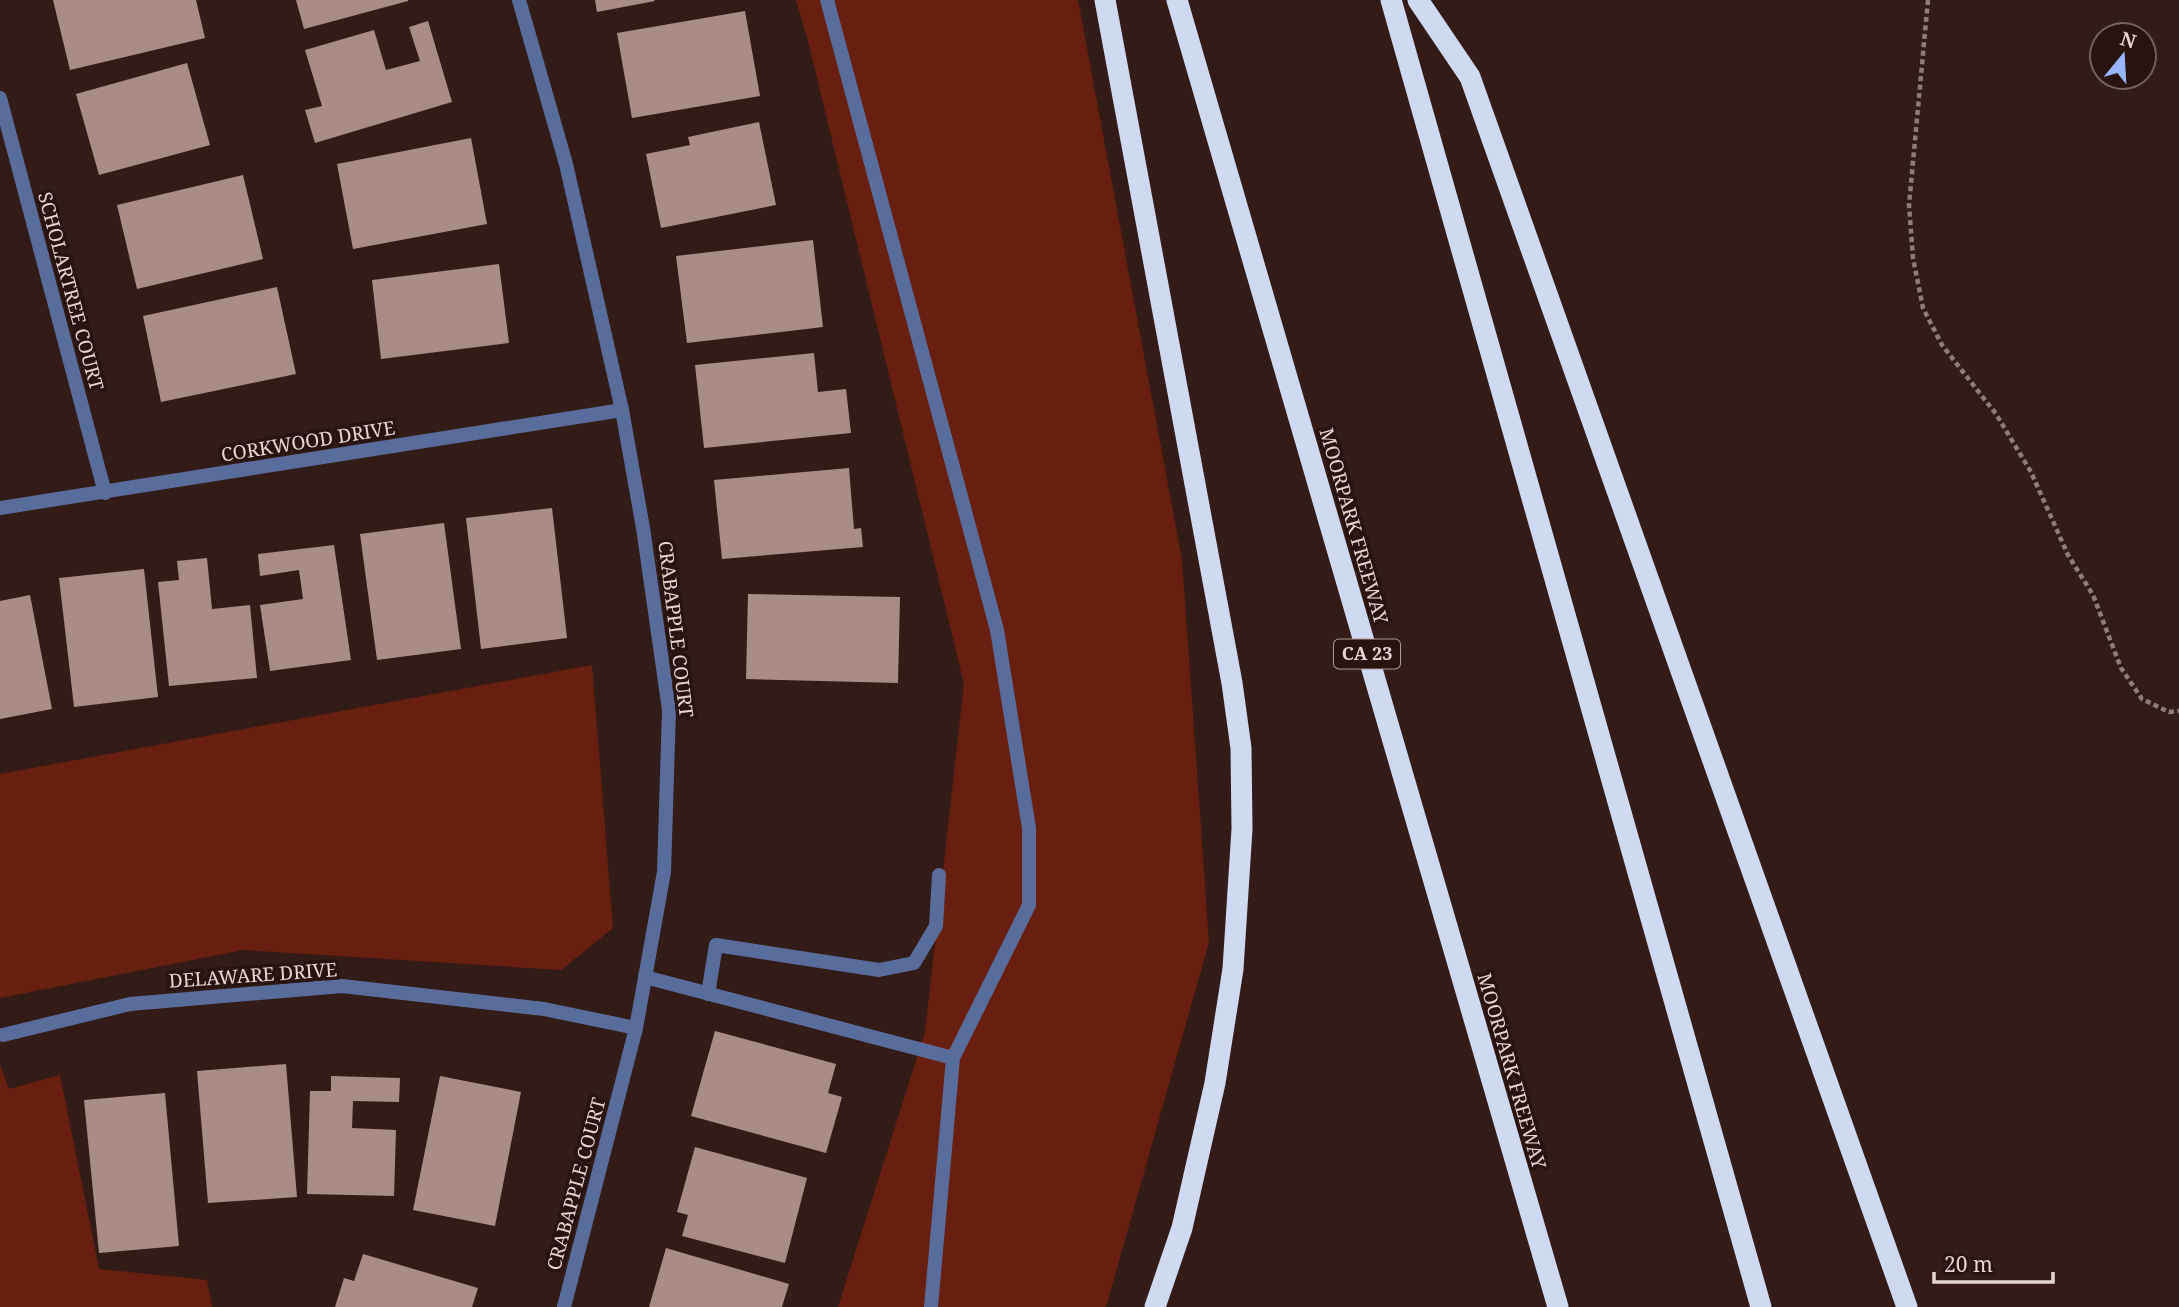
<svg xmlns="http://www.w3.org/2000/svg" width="2179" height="1307" font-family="'Noto Serif',serif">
  <rect width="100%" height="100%" fill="#331c17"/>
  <g fill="#691f0f">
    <path d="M796,0H1078L1182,560L1209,942L1106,1307H838L925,1032L964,684L808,41Z"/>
    <path d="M592,665L613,928L561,970L243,950L0,998V774Z"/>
    <path d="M0,1064L9,1089L60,1075L99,1269L207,1280L212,1307H0Z"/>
  </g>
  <g fill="#a98c85">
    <path d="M53,0H196L205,38L70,70Z"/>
    <path d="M296,0H408V1L304,29Z"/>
    <path d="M595,0H654L655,1L597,12Z"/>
    <path d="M745,11L760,96L632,118L617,33Z"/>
    <path d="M428,21L452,102L315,143L305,110L322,106L305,50L374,30L386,70L420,61L409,27Z"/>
    <path d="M187,63L210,145L99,175L76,94Z"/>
    <path d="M759,122L776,205L661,228L646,154L690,145L688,137Z"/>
    <path d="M471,138L487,224L353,249L337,164Z"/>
    <path d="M243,175L263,259L137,289L117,205Z"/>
    <path d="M813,240L823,327L687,343L676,256Z"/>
    <path d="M499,264L509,343L381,359L372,280Z"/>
    <path d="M277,287L296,374L161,402L143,316Z"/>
    <path d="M814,353L818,392L846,389L851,433L704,448L695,365Z"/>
    <path d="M849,468L854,529L861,528L863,547L722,559L714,480Z"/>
    <path d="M552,508L567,638L481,649L466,518Z"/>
    <path d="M444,523L461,649L377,660L360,534Z"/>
    <path d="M334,545L351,660L270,671L260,605L303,599L299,570L260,576L258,554Z"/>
    <path d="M207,558L212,609L250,605L257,678L169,686L158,582L179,580L177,561Z"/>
    <path d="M144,569L158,697L74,707L59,578Z"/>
    <path d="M748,594L900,597L898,683L746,679Z"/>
    <path d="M30,595L52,709L0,719V601Z"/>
    <path d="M715,1031L836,1064L828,1093L842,1097L826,1153L691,1116Z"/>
    <path d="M286,1064L297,1197L208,1203L197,1071Z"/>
    <path d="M331,1076L400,1078L399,1102L353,1101L352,1128L396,1130L394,1196L307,1194L310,1091H331Z"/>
    <path d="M440,1076L521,1092L495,1226L413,1210Z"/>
    <path d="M165,1093L179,1246L99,1253L84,1100Z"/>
    <path d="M695,1147L807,1178L785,1263L682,1236L688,1215L677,1212Z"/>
    <path d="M666,1248L789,1284L782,1307H649Z"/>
    <path d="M363,1254L478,1288L472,1307H335L344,1278L354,1281Z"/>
  </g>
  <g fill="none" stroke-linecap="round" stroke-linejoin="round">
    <path stroke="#907d78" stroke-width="4.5" stroke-dasharray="5 3.5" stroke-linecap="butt" d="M1928,0L1909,205L1913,258L1923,308L1942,345L1996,414L2031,472L2068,555L2093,595L2121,668L2142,699L2169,712L2179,711"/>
    <g stroke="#596d9d" stroke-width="14">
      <path d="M645,977L953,1058L1029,905V828L997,630L827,0"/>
      <path d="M708,994L716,945L879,970L914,963L936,926L939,875"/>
      <path d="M931,1307L953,1058"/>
    </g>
    <g stroke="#596d9d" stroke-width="14">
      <path d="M519,0L566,164L622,410L643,528L669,710L664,872L636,1028L564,1307"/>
      <path d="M0,98L105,493"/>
      <path d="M0,508L622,410"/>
      <path d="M3,1035L130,1004L342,986L544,1009L636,1028"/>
    </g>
    <g stroke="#cfdaf2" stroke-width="21">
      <path d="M1105,0L1232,683L1241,748L1242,829L1233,969L1215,1083L1182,1228L1155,1307"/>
      <path d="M1177,0L1558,1307"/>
      <path d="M1391,0L1761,1307"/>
      <path d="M1418,0L1470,77L1907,1307"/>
    </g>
  </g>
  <g text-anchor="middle" stroke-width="7" stroke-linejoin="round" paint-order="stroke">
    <rect fill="#28130e" stroke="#ad9c97" stroke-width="2" x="1334" y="639.5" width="66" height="29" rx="5"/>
    <g font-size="18" font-weight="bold" fill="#e6d6d2">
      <text x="1367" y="660">CA 23</text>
    </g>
    <g font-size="19" fill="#e6d6d2" stroke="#28130e">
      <text transform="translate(71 291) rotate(75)" y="7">SCHOLARTREE COURT</text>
      <text transform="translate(308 441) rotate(-9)" y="7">CORKWOOD DRIVE</text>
      <text transform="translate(1354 526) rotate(74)" y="7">MOORPARK FREEWAY</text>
      <text transform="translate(676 629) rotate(83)" y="7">CRABAPPLE COURT</text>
      <text transform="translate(253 975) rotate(-4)" y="7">DELAWARE DRIVE</text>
      <text transform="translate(1512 1071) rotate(74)" y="7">MOORPARK FREEWAY</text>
      <text transform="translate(576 1184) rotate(-75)" y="7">CRABAPPLE COURT</text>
    </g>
  </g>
  <g transform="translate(2123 56) rotate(18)"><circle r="33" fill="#28130e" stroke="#74615c" stroke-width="2"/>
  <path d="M0-5L12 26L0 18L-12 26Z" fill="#97b6fd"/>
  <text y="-10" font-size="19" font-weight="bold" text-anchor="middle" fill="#e6d6d2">N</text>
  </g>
  <path d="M1934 1272v10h119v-10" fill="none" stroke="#e6d6d2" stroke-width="3.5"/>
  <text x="1944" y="1272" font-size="21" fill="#e6d6d2" stroke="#28130e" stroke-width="5" paint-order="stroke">20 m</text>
</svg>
